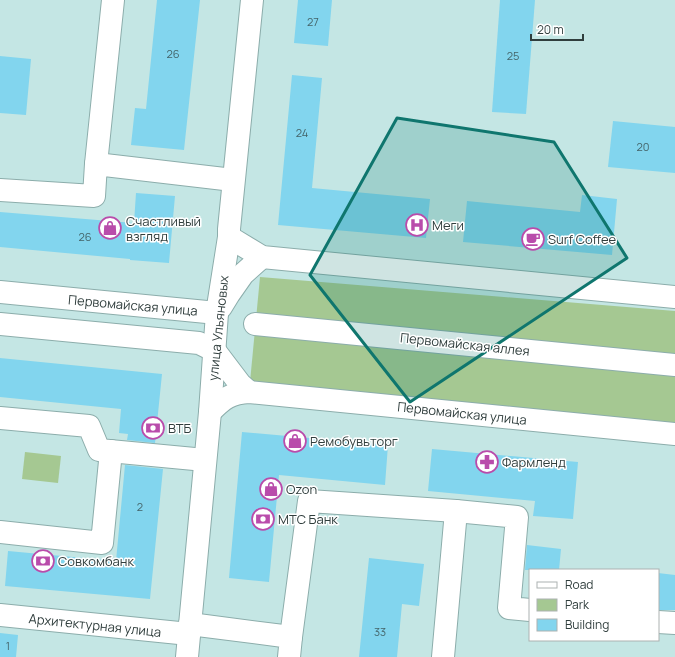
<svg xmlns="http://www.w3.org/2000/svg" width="675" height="657" font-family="Manrope,sans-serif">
  <rect width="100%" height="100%" fill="#c4e6e4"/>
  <g fill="#a5c892">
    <path d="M260,277L675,311V426L250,382Z"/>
    <path d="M25,452L61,456L58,483L22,479Z"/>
  </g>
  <g fill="#82d5ee">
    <path d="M157,0H200L184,150L131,145L135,108L146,109Z"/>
    <path d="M298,0H332L328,46L294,43Z"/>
    <path d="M500,0H535L526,114L492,112Z"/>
    <path d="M0,56L31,59L26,115L0,113Z"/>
    <path d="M292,75L322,78L312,188L430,199L426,238L278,225Z"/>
    <path d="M613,121L675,127V173L608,167Z"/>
    <path d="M136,193L175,196L169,263L130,260V259L0,247V212L134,223Z"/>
    <path d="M582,195L617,199L612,255L463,242L467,201L580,212Z"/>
    <path d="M0,358L162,374L155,443L127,440L128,434L119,433L121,409L0,397Z"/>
    <path d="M242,432L388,445L385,485L279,475L269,582L229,578Z"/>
    <path d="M432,449L578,462L573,519L533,516L535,501L428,491Z"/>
    <path d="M125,465L163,469L150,599L5,586L8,551L116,561Z"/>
    <path d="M527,545L561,549L559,570H525Z"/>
    <path d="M369,558L424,564L419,606L402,604L397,657H359Z"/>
    <path d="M658,573L675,575V610H658Z"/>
    <path d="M0,633L18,635L16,657H0Z"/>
  </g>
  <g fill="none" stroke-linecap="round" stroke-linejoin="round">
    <g stroke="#8cadab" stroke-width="24">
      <g id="minor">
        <path d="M96,164L113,0"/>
        <path d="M0,190L94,196L96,164L233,180"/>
        <path d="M255,324L675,365"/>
        <path d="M0,418L89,426L99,450L205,460"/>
        <path d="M0,532L102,543L111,451"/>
        <path d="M0,615L189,634"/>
        <path d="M658,622L675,623"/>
        <path d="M190,624L291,637L289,657"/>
        <path d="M291,637L309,501L456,511L517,517L509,608L530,610"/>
        <path d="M443,657L456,511"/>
      </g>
    </g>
    <g stroke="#8cadab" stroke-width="24">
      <g id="major">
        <path d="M229,237L262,257L675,297"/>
        <path d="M0,292L217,313"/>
        <path d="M221,307L229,294L243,274L262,257"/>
        <path d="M0,324L199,343L215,351L240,384L249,392"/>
        <path d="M210,412C223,399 230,393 249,392L675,434"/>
        <path d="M187,657L210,412L217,313L229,237V229L252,0"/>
      </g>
    </g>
    <use href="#minor" stroke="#fff" stroke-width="22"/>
    <use href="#major" stroke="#fff" stroke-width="22"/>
  </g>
  <path fill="#0f766e" fill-opacity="0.2" stroke="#0f766e" stroke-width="3" stroke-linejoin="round" d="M397,118L554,142L627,258L410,402L310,275Z"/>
  <defs>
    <g id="hospital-ring" transform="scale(1.15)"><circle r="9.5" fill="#fff" stroke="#b94cab" stroke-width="1.5"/><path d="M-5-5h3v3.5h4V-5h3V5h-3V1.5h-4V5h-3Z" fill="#b94cab"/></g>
    <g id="shop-ring" transform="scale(1.15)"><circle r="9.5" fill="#fff" stroke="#b94cab" stroke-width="1.5"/><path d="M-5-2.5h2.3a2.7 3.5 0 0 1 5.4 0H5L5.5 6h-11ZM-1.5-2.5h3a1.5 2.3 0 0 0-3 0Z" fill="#b94cab"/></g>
    <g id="cafe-ring" transform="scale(1.15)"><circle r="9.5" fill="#fff" stroke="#b94cab" stroke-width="1.5"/><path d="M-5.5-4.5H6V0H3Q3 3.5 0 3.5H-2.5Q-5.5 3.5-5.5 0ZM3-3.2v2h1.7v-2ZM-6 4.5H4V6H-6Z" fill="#b94cab"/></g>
    <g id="bank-ring" transform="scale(1.15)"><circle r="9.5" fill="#fff" stroke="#b94cab" stroke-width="1.5"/><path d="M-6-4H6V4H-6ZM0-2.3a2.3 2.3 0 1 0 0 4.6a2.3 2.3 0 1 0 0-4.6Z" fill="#b94cab"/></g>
    <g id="pharmacy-ring" transform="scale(1.15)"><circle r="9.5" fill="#fff" stroke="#b94cab" stroke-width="1.5"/><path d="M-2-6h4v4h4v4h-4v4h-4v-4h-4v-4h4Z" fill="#b94cab"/></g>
  </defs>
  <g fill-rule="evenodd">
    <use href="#hospital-ring" x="417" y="225"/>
    <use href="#shop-ring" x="110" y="228"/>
    <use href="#cafe-ring" x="533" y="239"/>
    <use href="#bank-ring" x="153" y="428"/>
    <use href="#shop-ring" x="295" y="441"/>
    <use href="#pharmacy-ring" x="487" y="462"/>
    <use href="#shop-ring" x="271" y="489"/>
    <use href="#bank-ring" x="263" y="519"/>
    <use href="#bank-ring" x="43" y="561"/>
  </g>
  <g text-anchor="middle" stroke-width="3" stroke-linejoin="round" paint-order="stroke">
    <g font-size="11" fill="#446469">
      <text x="313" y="26">27</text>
      <text x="173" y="58">26</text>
      <text x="513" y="60">25</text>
      <text x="302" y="137">24</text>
      <text x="643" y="151">20</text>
      <text x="85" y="241">26</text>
      <text x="140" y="511">2</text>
      <text x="380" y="636">33</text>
      <text x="8" y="650">1</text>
    </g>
    <g font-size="13" fill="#303e3d" stroke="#fff" text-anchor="start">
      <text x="126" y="226">Счастливый<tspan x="126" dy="15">взгляд</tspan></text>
      <text x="432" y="230">Меги</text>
      <text x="548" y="244">Surf Coffee</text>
      <text x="168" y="433">ВТБ</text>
      <text x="310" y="446">Ремобувьторг</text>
      <text x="502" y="467">Фармленд</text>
      <text x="286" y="494">Ozon</text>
      <text x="278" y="524">МТС Банк</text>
      <text x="58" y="566">Совкомбанк</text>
    </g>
    <g font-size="13" fill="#303e3d" stroke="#fff">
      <text transform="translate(133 305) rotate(5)" y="5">Первомайская улица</text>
      <text transform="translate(218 328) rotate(-84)" y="5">улица Ульяновых</text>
      <text transform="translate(465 344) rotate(6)" y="5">Первомайская аллея</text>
      <text transform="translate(462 413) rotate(6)" y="5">Первомайская улица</text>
      <text transform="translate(95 625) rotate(6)" y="5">Архитектурная улица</text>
    </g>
  </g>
  <rect x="529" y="569" width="130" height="72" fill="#ffffff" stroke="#acb2b1"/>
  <rect x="537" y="582" width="20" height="6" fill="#ffffff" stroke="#acb2b1"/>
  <text x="565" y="589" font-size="12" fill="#303e3d">Road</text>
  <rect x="537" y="599" width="20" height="12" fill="#a5c892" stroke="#acb2b1"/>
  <text x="565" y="609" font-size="12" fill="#303e3d">Park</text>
  <rect x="537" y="619" width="20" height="12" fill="#82d5ee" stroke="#acb2b1"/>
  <text x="565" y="629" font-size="12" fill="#303e3d">Building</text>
  <path d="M531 34v6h52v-6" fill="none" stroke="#303e3d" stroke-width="2"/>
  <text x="537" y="34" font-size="12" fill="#303e3d" stroke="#ffffff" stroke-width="3" paint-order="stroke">20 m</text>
</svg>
